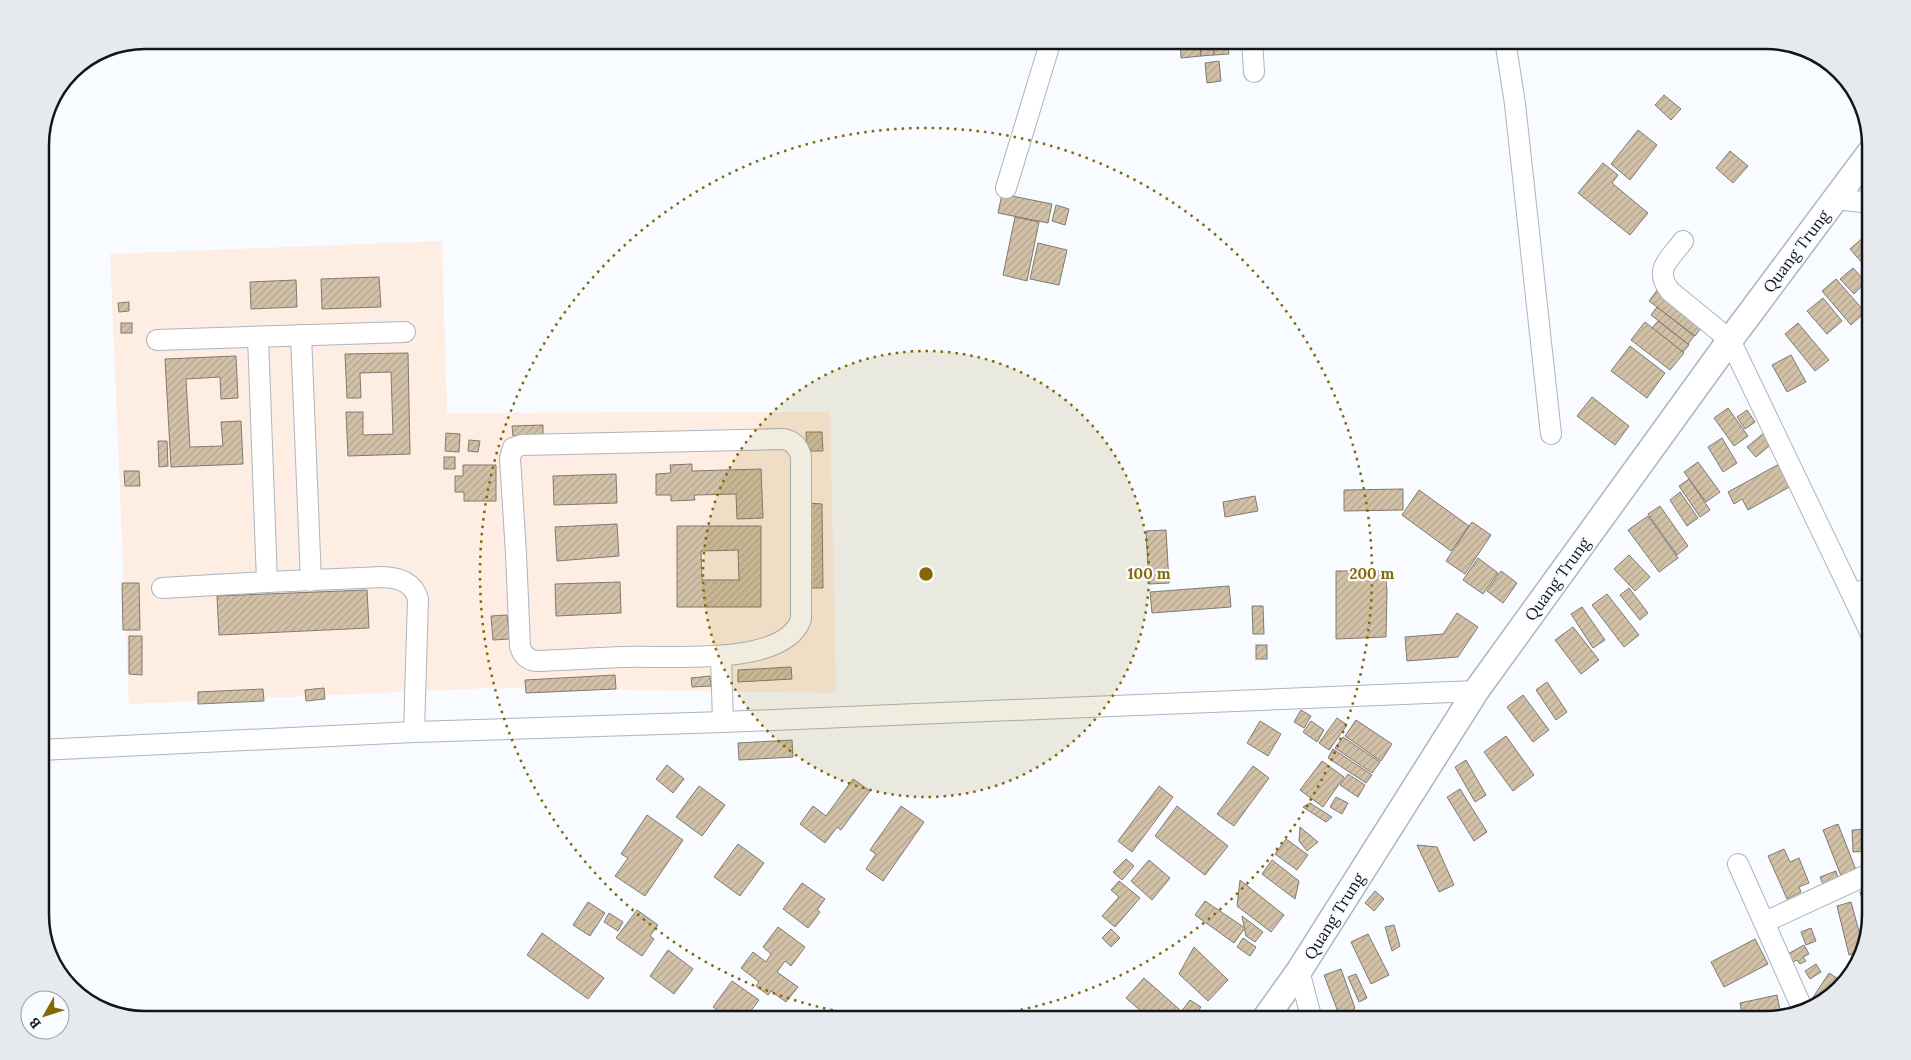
<svg xmlns="http://www.w3.org/2000/svg" width="1911" height="1060" font-family="Lora,serif">
  <defs>
    <pattern id="building-hatch" width="6" height="6" patternUnits="userSpaceOnUse" patternTransform="scale(1.25)"><rect width="6" height="6" fill="#d2c1a7"/><path d="M-1 1l2-2M0 6l6-6M5 7l2-2" fill="none" stroke="#b3a58f"/></pattern>
  </defs>
  <rect width="100%" height="100%" fill="#f8fbff"/>
  <path fill="#feede2" d="M442,241L447,413L830,412L836,693L491,688L129,704L110,254Z"/>
  <g fill="url(#building-hatch)" stroke="#807a71" fill-rule="evenodd">
    <path d="M1180,40H1200L1201,56L1181,58Z"/>
    <path d="M1200,40H1213L1214,55L1201,56Z"/>
    <path d="M1213,40H1227L1229,54L1214,55Z"/>
    <path d="M1273,40H1295L1294,46L1273,42Z"/>
    <path d="M1219,61L1221,81L1207,83L1205,63Z"/>
    <path d="M1664,95L1681,109L1671,120L1655,105Z"/>
    <path d="M1638,130L1657,145L1630,180L1611,164Z"/>
    <path d="M1730,151L1748,166L1733,183L1716,168Z"/>
    <path d="M1603,163L1618,175L1612,183L1648,213L1630,235L1578,193Z"/>
    <path d="M1002,194L1052,204L1048,223L998,213Z"/>
    <path d="M1056,205L1069,209L1065,225L1052,221Z"/>
    <path d="M1015,217L1039,222L1027,281L1003,275Z"/>
    <path d="M1865,236L1871,243V273L1850,249Z"/>
    <path d="M1038,243L1067,250L1059,285L1030,279Z"/>
    <path d="M1853,268L1866,282L1854,294L1840,279Z"/>
    <path d="M379,277L381,307L322,309L321,279Z"/>
    <path d="M1836,279L1865,312L1851,325L1822,291Z"/>
    <path d="M296,280L297,307L251,309L250,282Z"/>
    <path d="M1658,289L1704,324L1695,336L1649,301Z"/>
    <path d="M1823,298L1842,321L1827,334L1807,311Z"/>
    <path d="M129,302V311L119,312L118,303Z"/>
    <path d="M1657,307L1694,336L1688,344L1651,315Z"/>
    <path d="M1658,321L1689,345L1683,352L1652,328Z"/>
    <path d="M1645,322L1684,353L1670,370L1631,340Z"/>
    <rect x="121" y="323" width="11" height="10"/>
    <path d="M1798,323L1829,360L1815,371L1785,334Z"/>
    <path d="M1630,346L1665,373L1647,398L1611,371Z"/>
    <path d="M408,353L410,454L348,456L346,412H363V435L393,434L391,372L360,373L361,398H347L345,354Z"/>
    <path d="M1791,355L1806,382L1787,392L1772,365Z"/>
    <path d="M236,356L238,398L221,399L220,377L186,379L190,447L223,446L221,422L241,421L243,464L171,467L165,359Z"/>
    <path d="M1592,397L1629,426L1615,445L1577,416Z"/>
    <path d="M1728,408L1748,436L1734,446L1714,418Z"/>
    <path d="M1747,410L1755,422L1745,429L1737,417Z"/>
    <path d="M543,425V435L513,436L512,426Z"/>
    <path d="M806,432H822L823,451H807Z"/>
    <path d="M1765,432L1773,443L1756,457L1747,447Z"/>
    <path d="M446,433L460,434L459,452L445,451Z"/>
    <path d="M1722,438L1737,463L1723,472L1708,447Z"/>
    <path d="M469,440L480,441L478,452L468,451Z"/>
    <path d="M158,441H167L168,466L159,467Z"/>
    <rect x="444" y="457" width="11" height="12"/>
    <path d="M1698,462L1720,492L1706,502L1684,472Z"/>
    <path d="M1781,463L1793,485L1748,510L1742,499L1734,504L1728,492Z"/>
    <path d="M692,464V471L761,469L763,518L737,519L736,494L694,495L695,500L671,501V495H656V474L671,473L670,465Z"/>
    <path d="M463,465H496V501H464V492H455V476H463Z"/>
    <path d="M124,471H139L140,486H125Z"/>
    <path d="M616,474L617,503L554,505L553,476Z"/>
    <path d="M1689,479L1710,510L1700,517L1679,486Z"/>
    <path d="M1403,489V510L1344,511V490Z"/>
    <path d="M1419,490L1469,526L1451,551L1402,515Z"/>
    <path d="M1680,492L1698,518L1687,526L1670,500Z"/>
    <path d="M1255,496L1258,511L1225,517L1223,502Z"/>
    <path d="M808,503L822,504L823,588H809Z"/>
    <path d="M1660,506L1688,546L1677,555L1648,514Z"/>
    <path d="M1648,516L1678,558L1659,572L1628,530Z"/>
    <path d="M1472,522L1491,535L1465,574L1446,561Z"/>
    <path d="M617,524L619,556L557,561L555,527Z"/>
    <path d="M677,526H761V607H677ZM738,550L739,580H702L701,551Z"/>
    <path d="M1166,530L1169,583L1149,584L1146,531Z"/>
    <path d="M1629,555L1650,577L1635,591L1614,569Z"/>
    <path d="M1478,558L1498,573L1483,594L1463,580Z"/>
    <path d="M1336,571H1385L1387,590L1386,637L1336,639Z"/>
    <path d="M1501,571L1517,583L1503,603L1487,591Z"/>
    <path d="M620,582L621,613L556,616L555,584Z"/>
    <path d="M122,583H139L140,630H123Z"/>
    <path d="M1229,586L1231,607L1152,613L1150,592Z"/>
    <path d="M1629,588L1648,613L1640,620L1620,595Z"/>
    <path d="M367,590L369,628L219,635L217,596Z"/>
    <path d="M1607,594L1639,635L1624,647L1592,605Z"/>
    <path d="M1252,606H1263L1264,634H1253Z"/>
    <path d="M1582,607L1605,640L1593,648L1571,614Z"/>
    <path d="M1457,613L1478,627L1458,657L1407,661L1405,637L1443,634Z"/>
    <path d="M507,615L510,639L493,640L491,616Z"/>
    <path d="M1573,627L1599,660L1581,674L1555,640Z"/>
    <path d="M129,636H142V675L129,674Z"/>
    <rect x="1256" y="645" width="11" height="14"/>
    <path d="M791,667L792,679L738,682V670Z"/>
    <path d="M615,675L616,689L526,693L525,680Z"/>
    <path d="M710,676L711,686L692,687L691,678Z"/>
    <path d="M1547,682L1567,712L1556,720L1536,690Z"/>
    <path d="M324,688L325,699L306,701L305,690Z"/>
    <path d="M263,689L264,701L198,704V692Z"/>
    <path d="M1523,695L1549,730L1533,742L1507,707Z"/>
    <path d="M1301,710L1311,716L1304,728L1294,722Z"/>
    <path d="M1337,718L1347,725L1329,750L1319,743Z"/>
    <path d="M1356,720L1392,744L1381,761L1345,736Z"/>
    <path d="M1260,721L1281,734L1268,756L1247,743Z"/>
    <path d="M1311,721L1324,730L1317,742L1303,732Z"/>
    <path d="M1506,736L1534,775L1513,791L1484,752Z"/>
    <path d="M1343,737L1380,762L1372,773L1335,748Z"/>
    <path d="M792,740L793,757L739,760L738,743Z"/>
    <path d="M1333,749L1372,775L1366,783L1328,758Z"/>
    <path d="M1466,760L1486,795L1475,802L1455,767Z"/>
    <path d="M1322,761L1344,777L1323,807L1300,790Z"/>
    <path d="M667,765L684,779L673,793L656,779Z"/>
    <path d="M1253,766L1269,778L1234,826L1217,814Z"/>
    <path d="M1348,774L1365,785L1358,797L1340,785Z"/>
    <path d="M853,779L870,791L841,830L837,827L825,843L800,824L813,806L826,816Z"/>
    <path d="M699,786L725,805L702,836L676,817Z"/>
    <path d="M1159,786L1173,797L1132,852L1118,841Z"/>
    <path d="M1460,789L1487,832L1474,841L1447,797Z"/>
    <path d="M1336,797L1348,803L1342,814L1330,807Z"/>
    <path d="M1310,803L1332,817L1326,822L1303,807Z"/>
    <path d="M901,806L924,822L883,881L866,869L876,854L870,850Z"/>
    <path d="M1177,806L1228,846L1205,875L1155,836Z"/>
    <path d="M647,815L683,840L645,896L615,876L628,858L621,854Z"/>
    <path d="M1838,824L1858,875L1843,881L1823,830Z"/>
    <path d="M1300,827L1318,842L1307,851L1299,841Z"/>
    <path d="M1871,829V851L1853,852L1852,830Z"/>
    <path d="M1286,839L1308,855L1297,870L1275,854Z"/>
    <path d="M738,844L764,863L740,896L714,877Z"/>
    <path d="M1417,845L1437,847L1454,885L1439,892Z"/>
    <path d="M1784,849L1790,862L1799,858L1809,883L1799,887L1801,892L1787,899L1768,856Z"/>
    <path d="M1126,859L1134,866L1122,880L1113,872Z"/>
    <path d="M1149,860L1170,878L1152,900L1131,881Z"/>
    <path d="M1272,860L1299,881L1295,899L1262,874Z"/>
    <path d="M1836,871L1840,884L1825,889L1820,877Z"/>
    <path d="M1240,880L1284,915L1271,932L1237,906Z"/>
    <path d="M1119,881L1140,898L1115,927L1102,916L1119,897L1111,890Z"/>
    <path d="M802,883L825,899L817,910L820,912L808,928L783,909Z"/>
    <path d="M1871,889V915L1869,924L1860,892Z"/>
    <path d="M1375,891L1384,899L1374,911L1365,903Z"/>
    <path d="M1205,901L1245,928L1234,943L1195,915Z"/>
    <path d="M588,902L605,913L590,936L573,925Z"/>
    <path d="M1851,902L1863,946L1861,952L1849,955L1837,906Z"/>
    <path d="M637,910L658,925L650,936L654,939L642,956L616,938Z"/>
    <path d="M609,913L623,922L618,931L604,922Z"/>
    <path d="M1242,916L1263,932L1255,942L1246,936Z"/>
    <path d="M1394,925L1400,946L1392,951L1385,927Z"/>
    <path d="M778,927L805,947L791,966L785,961L777,972L798,987L786,1002L771,991L768,995L756,986L759,982L741,968L753,952L766,962L771,954L763,947Z"/>
    <path d="M1811,928L1816,941L1806,945L1801,932Z"/>
    <path d="M1111,929L1120,938L1111,947L1102,938Z"/>
    <path d="M542,933L604,978L588,999L527,955Z"/>
    <path d="M1368,934L1389,975L1371,984L1351,942Z"/>
    <path d="M1243,938L1256,947L1250,956L1237,947Z"/>
    <path d="M1755,939L1768,964L1724,987L1711,962Z"/>
    <path d="M1804,945L1809,954L1803,957L1806,961L1800,964L1797,960L1791,963L1786,955Z"/>
    <path d="M1194,947L1228,980L1208,1001L1179,974Z"/>
    <path d="M668,950L693,969L674,994L650,976Z"/>
    <path d="M1816,964L1821,972L1810,979L1805,971Z"/>
    <path d="M1341,969L1355,1008L1344,1020H1341L1324,975Z"/>
    <path d="M1829,973L1843,982L1819,1006L1813,1007L1817,1002L1812,999Z"/>
    <path d="M1356,974L1367,998L1359,1002L1348,977Z"/>
    <path d="M1144,978L1179,1009L1169,1020H1151L1126,998Z"/>
    <path d="M732,981L759,1000L744,1020H732L713,1007Z"/>
    <path d="M1777,995L1780,1010L1743,1018L1740,1003Z"/>
    <path d="M1190,1000L1201,1007L1193,1020L1181,1012Z"/>
    <path d="M1794,1011L1766,1020H1755Z"/>
  </g>
  <g fill="none" stroke-linecap="round" stroke-linejoin="round">
    <g stroke="#aeb4bd" stroke-width="22">
      <g id="minor">
        <path d="M1252,40L1254,72"/>
        <path d="M1505,40L1515,104L1551,434"/>
        <path d="M1006,188L1051,40"/>
        <path d="M1835,199L1871,203"/>
        <path d="M1683,241C1670,259 1653,269 1670,291L1730,340L1871,634"/>
        <path d="M301,335L311,581"/>
        <path d="M258,337L267,582"/>
        <path d="M157,340L405,332"/>
        <path d="M784,439C793,441 799,447 801,457V619C785,668 665,655 624,657C595,658 565,660 536,661C527,660 522,654 520,646L516,554L510,458L513,448L522,445Z"/>
        <path d="M162,588L267,582L383,577C400,578 413,582 418,599L414,732"/>
        <path d="M1853,595L1871,587"/>
        <path d="M721,657L723,722"/>
        <path d="M40,750L414,732L723,722L1476,691"/>
        <path d="M1738,864L1803,1010"/>
        <path d="M1765,922L1871,873"/>
        <path d="M1299,971L1312,1020"/>
      </g>
    </g>
    <g stroke="#aeb4bd" stroke-width="28">
      <path id="major" d="M1264,1020L1299,971L1476,691L1730,340L1871,151"/>
    </g>
    <use href="#minor" stroke="#fff" stroke-width="20"/>
    <use href="#major" stroke="#fff" stroke-width="25"/>
  </g>
  <circle cx="926" cy="574" r="223" fill="#866701" fill-opacity=".12"/>
  <g fill="none" stroke="#866701" stroke-width="2.5" stroke-dasharray="2.5 5">
    <circle cx="926" cy="574" r="223"/>
    <path d="M922 1020A446 446 0 1 1 930 1020"/>
  </g>
  <g text-anchor="middle" stroke-width="4.5" stroke-linejoin="round" paint-order="stroke">
    <g font-size="16" fill="#131619" stroke="#f8fbff">
      <text transform="translate(1796 251) rotate(-53)" y="6">Quang Trung</text>
      <text transform="translate(1557 579) rotate(-54)" y="6">Quang Trung</text>
      <text transform="translate(1334 916) rotate(-58)" y="6">Quang Trung</text>
    </g>
  </g>
  <path d="M0 0H1911V1060H0ZM145 49H1766A96 96 0 0 1 1862 145V915A96 96 0 0 1 1766 1011H145A96 96 0 0 1 49 915V145A96 96 0 0 1 145 49Z" fill="#e6e9ed" fill-rule="evenodd"/>
  <path fill="none" stroke="#131619" stroke-width="2.5" d="M145 49H1766A96 96 0 0 1 1862 145V915A96 96 0 0 1 1766 1011H145A96 96 0 0 1 49 915V145A96 96 0 0 1 145 49Z"/>
  <circle cx="926" cy="574" r="8" fill="#866701" stroke="#f8fbff" stroke-width="2.5"/>
  <g font-size="15" text-anchor="middle" font-weight="bold" fill="#866701" stroke="#f8fbff" stroke-width="4.5" stroke-linejoin="round" paint-order="stroke">
    <text x="1149" y="579">100 m</text>
    <text x="1372" y="579">200 m</text>
  </g>
  <g transform="translate(45 1015) rotate(231)"><circle r="24" fill="#f8fbff" stroke="#9c9fa3"/>
  <path d="M0-4L9 19L0 12L-9 19Z" fill="#866701"/>
  <text y="-8" font-size="14" font-weight="bold" text-anchor="middle" fill="#131619">B</text>
  </g>
</svg>
